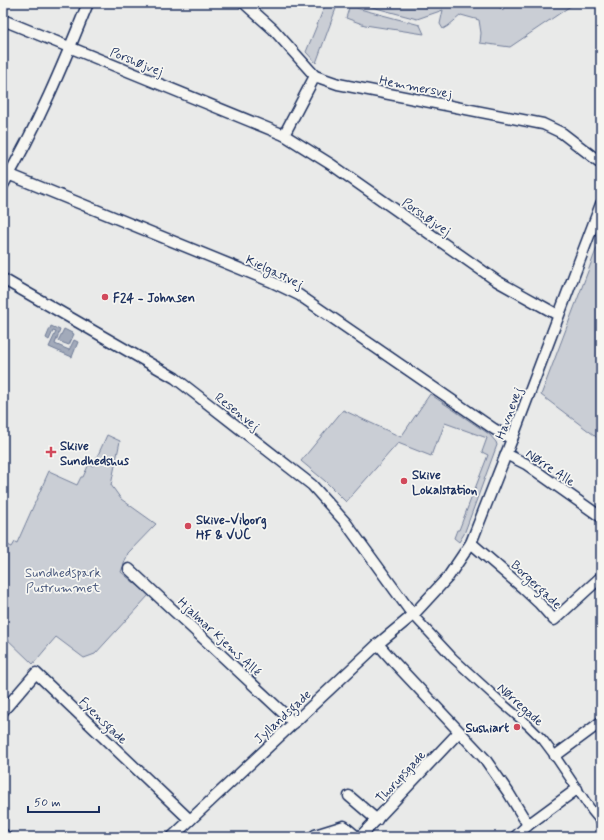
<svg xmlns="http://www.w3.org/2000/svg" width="604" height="840" font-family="Mynerve,sans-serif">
  <rect width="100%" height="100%" fill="#e9eae9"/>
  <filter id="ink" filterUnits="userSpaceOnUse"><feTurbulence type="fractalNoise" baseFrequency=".025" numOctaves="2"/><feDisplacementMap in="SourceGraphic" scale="8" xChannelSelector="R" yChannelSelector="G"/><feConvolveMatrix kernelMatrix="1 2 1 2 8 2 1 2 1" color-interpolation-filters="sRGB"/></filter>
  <g filter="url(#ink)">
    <g fill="#caced5" stroke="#727e9a">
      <path d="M326,3H338L316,63L306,52Z"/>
      <path d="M357,3H498L499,7L503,11V3H575L510,47L480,43L481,33L479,20L461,15L448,26L443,29L440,24L443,10L417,19Z"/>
      <path d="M349,8H356L420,25L424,34L365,25L346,18Z"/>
      <path d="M601,237V442L594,435L541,395Z"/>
      <path d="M430,394L489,434L496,442L497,445L464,534L459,542L454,538L457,530H459L488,455L482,452L487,438L445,423L438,442H436L431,456L398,443L346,502L325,481L301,461L343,410L401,437Z"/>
      <path d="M107,435L120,441L111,485L121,499L156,524L128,553L121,572L149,595L95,654L84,658L56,637L49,645L33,664L3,635V543L12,547L15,542L17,543L49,471L58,475L57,476L77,485L81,477H83L89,464L93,466Z"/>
    </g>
    <g fill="#a2aaba" stroke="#6c7995">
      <path d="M51,326L60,330L55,344L69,350L74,340L78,342L72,357L49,347L56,332L53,331L49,340L46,338Z"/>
      <path d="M64,329L74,334L69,345L58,341Z"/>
    </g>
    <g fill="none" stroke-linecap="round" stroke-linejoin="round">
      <g stroke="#1b2f5e" stroke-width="11">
        <path id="pedestrian" d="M413,615L453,658L503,704L529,726L543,740L555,756L592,811L601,822"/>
      </g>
      <g stroke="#1b2f5e" stroke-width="13">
        <g id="minor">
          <path d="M244,3L273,29L315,76L338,84L543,124L562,133L601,163"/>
          <path d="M3,20L284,135L332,165L497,281L558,315"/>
          <path d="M284,135L315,76"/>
          <path d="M3,172L270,281L299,295L494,429L512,439"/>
          <path d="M3,185C37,127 63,65 88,3"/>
          <path d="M3,279L175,378L312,485L346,523L413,615"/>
          <path d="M506,454L526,464L601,517"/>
          <path d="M471,543L523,588L539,603L554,620L601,577"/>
          <path d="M129,569L294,723"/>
          <path d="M378,644L393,661L485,759L508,792L528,825"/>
          <path d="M3,711L36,673L190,820"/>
          <path d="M555,756L601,722"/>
          <path d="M349,796L377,820"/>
          <path d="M3,834L6,837"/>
          <path d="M172,837L378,644L413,615L448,577L471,543L512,439L601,204"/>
          <path d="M313,837L315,835L344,826L357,837"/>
          <path d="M360,837L459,732"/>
          <path d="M515,837L528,825L577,789"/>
        </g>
      </g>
      <use href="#pedestrian" stroke="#f6f6f2" stroke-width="8"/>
      <use href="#minor" stroke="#f6f6f2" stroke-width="10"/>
    </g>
  </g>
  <g fill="#d1495b" stroke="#f6f6f2" stroke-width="1.5">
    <circle cx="105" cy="297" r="4"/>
    <path d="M49 446h4v4h4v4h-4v4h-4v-4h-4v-4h4z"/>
    <circle cx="404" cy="481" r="4"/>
    <circle cx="188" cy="526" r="4"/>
    <circle cx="517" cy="727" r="4"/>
  </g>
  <g text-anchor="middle" stroke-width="3.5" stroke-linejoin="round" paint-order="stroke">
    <g font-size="13" fill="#1b2f5e" stroke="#f6f6f2">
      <text transform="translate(137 61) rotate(22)" y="5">Porshøjvej</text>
      <text transform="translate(416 86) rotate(11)" y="5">Hemmersvej</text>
      <text transform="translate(427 216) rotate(35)" y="5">Porshøjvej</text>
      <text transform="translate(275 271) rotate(25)" y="5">Kielgastvej</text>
      <text transform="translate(238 411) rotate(38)" y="5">Resenvej</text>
      <text transform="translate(508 413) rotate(-70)" y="5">Havnevej</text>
      <text transform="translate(551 467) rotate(34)" y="5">Nørre Alle</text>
      <text transform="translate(537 584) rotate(43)" y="5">Borgergade</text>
      <text transform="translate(220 636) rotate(43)" y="5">Hjalmar Kjems Allé</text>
      <text transform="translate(521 704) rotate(42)" y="5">Nørregade</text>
      <text transform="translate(282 716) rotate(-43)" y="5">Jyllandsgade</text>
      <text transform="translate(104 720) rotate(44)" y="5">Fyensgade</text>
      <text transform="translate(400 776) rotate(-47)" y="5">Thorupsgade</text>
    </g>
    <g font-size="13" font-weight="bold" fill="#1b2f5e" stroke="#f6f6f2" text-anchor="start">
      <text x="113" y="302">F24 - Johnsen</text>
      <text x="60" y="450">Skive<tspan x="60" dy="15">Sundhedshus</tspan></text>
      <text x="412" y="479">Skive<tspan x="412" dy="15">Lokalstation</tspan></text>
      <text x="196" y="524">Skive-Viborg<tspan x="196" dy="15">HF &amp; VUC</tspan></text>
      <text x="509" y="732" text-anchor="end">Sushiart</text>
    </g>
    <g font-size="13" fill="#47577c" stroke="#f6f6f2">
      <text x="63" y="577">Sundhedspark<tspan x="63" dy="15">Pustrummet</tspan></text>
    </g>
  </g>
  <rect width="604" height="840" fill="none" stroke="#f6f6f2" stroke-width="16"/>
  <rect x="8" y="8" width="588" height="824" fill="none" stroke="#1b2f5e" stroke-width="1.5" filter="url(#ink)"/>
  <path d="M28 806v6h71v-6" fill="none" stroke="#1b2f5e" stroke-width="2"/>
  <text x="34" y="806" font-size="12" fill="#1b2f5e" stroke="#f6f6f2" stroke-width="3" paint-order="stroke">50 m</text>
</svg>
